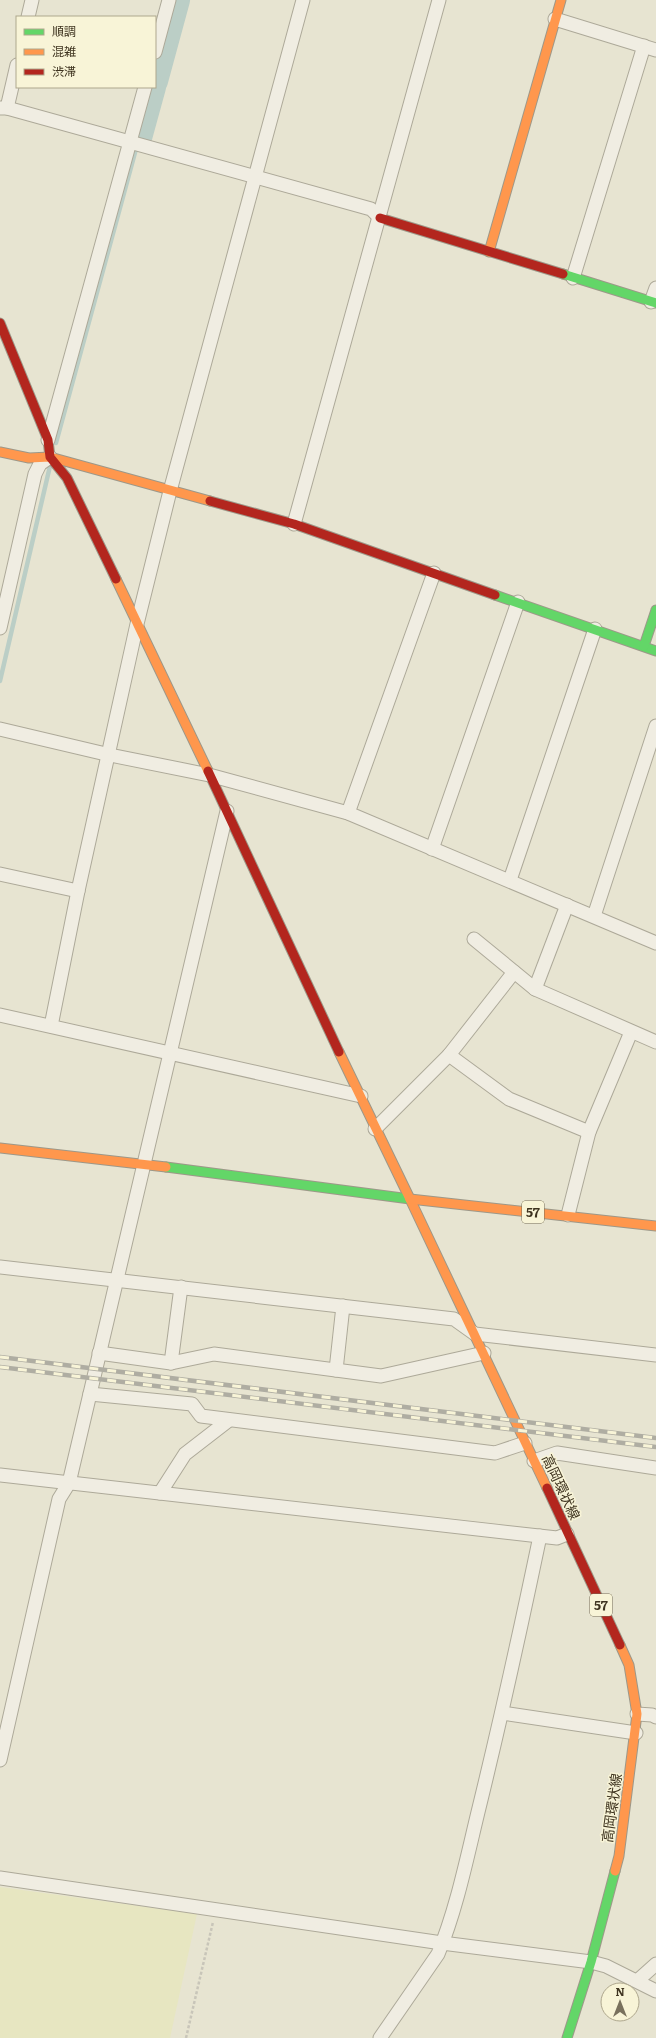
<svg xmlns="http://www.w3.org/2000/svg" width="656" height="2038" font-family="Literata,'Noto Sans JP',serif">
  <rect width="100%" height="100%" fill="#e7e4d1"/>
  <path fill="#e7e6c1" d="M0,1887L197,1914L170,2038H0Z"/>
  <g fill="none" stroke-linecap="round" stroke-linejoin="round">
    <g stroke="#bbcec6" stroke-width="4.5">
      <path d="M56,443L139,138"/>
      <path d="M0,681L50,466"/>
    </g>
    <g stroke="#bbcec6" stroke-width="26">
      <path d="M155,81L177,0"/>
      <path d="M139,138L153,87"/>
    </g>
    <g stroke="#ada999" stroke-width="15">
      <g id="street">
        <path d="M28,17L32,0"/>
        <path d="M555,19L656,50"/>
        <path d="M155,52L169,0"/>
        <path d="M0,108H7L371,209L380,218"/>
        <path d="M7,108L17,65"/>
        <path d="M573,278L644,46"/>
        <path d="M651,302L656,288"/>
        <path d="M48,440L145,87"/>
        <path d="M294,524L439,0"/>
        <path d="M0,628L35,474L40,464L50,457"/>
        <path d="M0,729L110,755L209,775L348,813L656,943"/>
        <path d="M348,813L434,573"/>
        <path d="M432,849L518,602"/>
        <path d="M0,874L78,891"/>
        <path d="M510,880L595,629"/>
        <path d="M594,916L656,726"/>
        <path d="M474,939L535,989L656,1042"/>
        <path d="M535,989L567,905"/>
        <path d="M0,1015L361,1096"/>
        <path d="M51,1026L78,891L137,624L170,491L303,0"/>
        <path d="M449,1055L509,1099L589,1132"/>
        <path d="M375,1129L449,1055L514,972"/>
        <path d="M568,1215L589,1132L631,1032"/>
        <path d="M0,1267L454,1319L475,1334L656,1355"/>
        <path d="M99,1353L171,1363L214,1354L381,1376L484,1353"/>
        <path d="M171,1363L181,1287"/>
        <path d="M336,1370L343,1306"/>
        <path d="M90,1394L192,1404L201,1416L495,1453L525,1443"/>
        <path d="M534,1461L557,1453L656,1468"/>
        <path d="M0,1475L557,1538L567,1534"/>
        <path d="M160,1493L185,1454L229,1420"/>
        <path d="M502,1713L636,1733"/>
        <path d="M637,1714L652,1715L656,1717"/>
        <path d="M0,1760L59,1499L69,1483L227,811"/>
        <path d="M0,1878L442,1943L591,1962L606,1966L656,1991"/>
        <path d="M637,1981L656,1964"/>
        <path d="M380,2038L438,1954C457,1908 467,1857 479,1808C501,1718 521,1627 540,1536"/>
      </g>
    </g>
    <g stroke="#9d9889" stroke-width="11">
      <g id="fast">
        <path d="M563,274L656,303"/>
        <path d="M495,595L656,651"/>
        <path d="M644,646L656,610"/>
        <path d="M166,1167L410,1199"/>
        <path d="M567,2038L591,1962L615,1871"/>
      </g>
    </g>
    <g stroke="#9d9889" stroke-width="11">
      <g id="slow">
        <path d="M489,252L561,0"/>
        <path d="M0,452L29,458L50,457L210,501"/>
        <path d="M116,579L208,771"/>
        <path d="M339,1052L410,1199"/>
        <path d="M0,1148L166,1167"/>
        <path d="M410,1199L547,1488"/>
        <path d="M410,1199L656,1226"/>
        <path d="M615,1871L619,1856L637,1714L629,1665L620,1645"/>
      </g>
    </g>
    <g stroke="#9d9889" stroke-width="11">
      <g id="jam">
        <path d="M380,218L563,274"/>
        <path d="M0,323L48,440L50,457L67,478L116,579"/>
        <path d="M210,501L294,524L495,595"/>
        <path d="M208,771L339,1052"/>
        <path d="M547,1488L620,1645"/>
      </g>
    </g>
    <path stroke="#c8c5b9" stroke-width="2.5" stroke-dasharray="3 2" stroke-linecap="butt" d="M186,2038L213,1922"/>
    <use href="#street" stroke="#f0ede2" stroke-width="13"/>
    <use href="#fast" stroke="#63d668" stroke-width="9"/>
    <use href="#slow" stroke="#ff974d" stroke-width="9"/>
    <use href="#jam" stroke="#b3261e" stroke-width="9"/>
    <g stroke="#afada2" stroke-width="4.5">
      <g id="rail">
        <path d="M0,1357L656,1438"/>
        <path d="M0,1367L656,1447"/>
      </g>
    </g>
    <use href="#rail" stroke="#f8f4d7" stroke-width="3" stroke-dasharray="9" stroke-linecap="butt"/>
  </g>
  <g text-anchor="middle" stroke-width="3" stroke-linejoin="round" paint-order="stroke">
    <g fill="#f8f4d7" stroke="#766d56" stroke-width="1">
      <rect x="522" y="1201" width="22" height="22" rx="3"/>
      <rect x="590" y="1594" width="22" height="22" rx="3"/>
    </g>
    <g font-size="13" font-weight="bold" fill="#3e331f">
      <text x="533" y="1217">57</text>
      <text x="601" y="1610">57</text>
    </g>
    <g font-size="14" fill="#3e331f" stroke="#f8f4d7">
      <text transform="translate(561 1487) rotate(65)" y="5">高岡環状線</text>
      <text transform="translate(612 1808) rotate(-82)" y="5">高岡環状線</text>
    </g>
  </g>
  <rect x="16" y="16" width="140" height="72" fill="#f8f4d7" stroke="#aea78d"/>
  <rect x="24" y="29" width="20" height="6" fill="#63d668" stroke="#aea78d"/>
  <text x="52" y="36" font-size="12" fill="#3e331f">順調</text>
  <rect x="24" y="49" width="20" height="6" fill="#ff974d" stroke="#aea78d"/>
  <text x="52" y="56" font-size="12" fill="#3e331f">混雑</text>
  <rect x="24" y="69" width="20" height="6" fill="#b3261e" stroke="#aea78d"/>
  <text x="52" y="76" font-size="12" fill="#3e331f">渋滞</text>
  <g transform="translate(620 2002)"><circle r="19" fill="#f8f4d7" stroke="#aea78d"/>
  <path d="M0-3L7 15L0 10L-7 15Z" fill="#79715d"/>
  <text y="-6" font-size="11" font-weight="bold" text-anchor="middle" fill="#3e331f">N</text>
  </g>
</svg>
